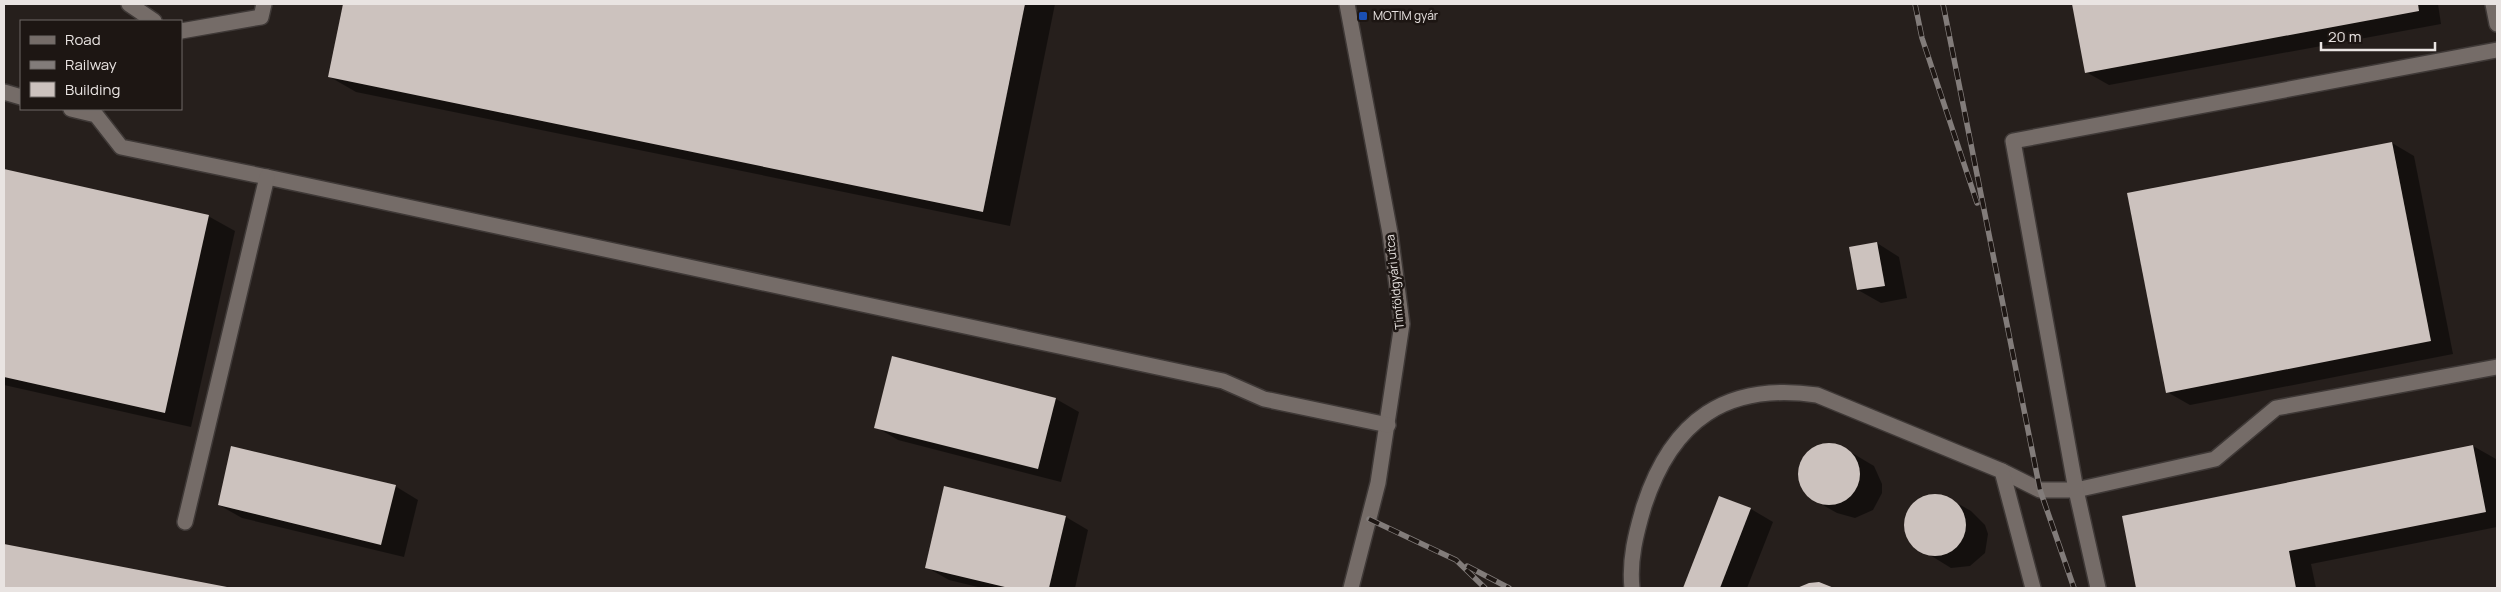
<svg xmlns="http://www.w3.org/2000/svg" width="2501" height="592" font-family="Manrope,sans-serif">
  <rect width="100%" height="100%" fill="#261f1c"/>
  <g fill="#0007">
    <path d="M345,4H1055L1010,226L356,92L330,77Z"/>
    <path d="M2073,4H2438L2441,24L2109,85L2086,72Z"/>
    <path d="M2392,143L2414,156L2453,354L2190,405L2167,392Z"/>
    <path d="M4,170L208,216L235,231L191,427L4,385Z"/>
    <path d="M1877,243L1899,257L1907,298L1881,303L1858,290Z"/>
    <path d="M893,358L1056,399L1079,412L1061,482L898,440L876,427Z"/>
    <path d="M1832,444L1842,447L1874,466L1882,484V493L1873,510L1855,518L1837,513L1814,500L1801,485L1799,475L1806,456L1813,449Z"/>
    <path d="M2473,446L2496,459L2497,527L2311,564L2316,588H2137L2123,516Z"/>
    <path d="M395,486L418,500L404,557L242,518L219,505Z"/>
    <path d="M1938,495L1948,498L1971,511L1985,525L1988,534L1985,553L1970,566L1951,568L1912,544L1907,536L1906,516L1911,507L1928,496Z"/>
    <path d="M1720,497L1751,509L1773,522L1747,588H1684Z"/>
    <path d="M1066,517L1088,530L1075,588H982L949,580L926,567Z"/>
    <path d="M4,545L225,588H4Z"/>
  </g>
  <g fill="#ccc2be">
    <path d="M343,4H1025L983,212L328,77Z"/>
    <path d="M2072,4H2418L2419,11L2085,73Z"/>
    <path d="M2392,142L2431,341L2166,393L2127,193Z"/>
    <path d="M4,169L209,215L165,413L4,377Z"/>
    <path d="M1877,242L1885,286L1857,290L1849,247Z"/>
    <path d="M892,356L1056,398L1038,469L874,428Z"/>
    <circle cx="1829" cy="474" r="31"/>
    <path d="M2473,445L2486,512L2289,551L2296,588H2136L2122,516Z"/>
    <path d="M231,446L396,485L381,545L218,505Z"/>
    <path d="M944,486L1066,516L1049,588H1009L925,568Z"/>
    <circle cx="1935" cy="525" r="31"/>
    <path d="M1719,496L1751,508L1720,588H1683Z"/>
    <path d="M4,544L227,587L226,588H4Z"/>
    <path d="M1819,582L1834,588H1797L1809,583Z"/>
  </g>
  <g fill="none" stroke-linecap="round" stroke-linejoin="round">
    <g stroke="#3f3937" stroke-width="18">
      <g id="minor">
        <path d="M129,4L154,21"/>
        <path d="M1347,4L1390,233L1402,324L1378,483L1351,588"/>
        <path d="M2493,4L2497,24"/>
        <path d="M181,31L261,17L264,4"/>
        <path d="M4,92L21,97"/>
        <path d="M71,109L96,115L121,147L267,177L1223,381L1264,399L1388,425"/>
        <path d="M2002,471L2040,490H2076L2215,459L2276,408L2497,367"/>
        <path d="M185,522L267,177"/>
        <path d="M1632,588C1629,560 1636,533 1644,506C1672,420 1726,382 1817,395L2002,471L2033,588"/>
        <path d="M2098,588L2076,490L2013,141L2497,50"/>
      </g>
    </g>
    <use href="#minor" stroke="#756c68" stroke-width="15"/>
    <g stroke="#827c7a" stroke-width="5.5">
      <g id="rail">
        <path d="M1915,4L1922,38L1977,203"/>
        <path d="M1943,4L2040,490L2074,588"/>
        <path d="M1369,519L1456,560L1485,588"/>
        <path d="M1467,566L1509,588"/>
      </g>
    </g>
    <use href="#rail" stroke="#1d1613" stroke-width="4" stroke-dasharray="11" stroke-linecap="butt"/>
  </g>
  <rect fill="#1a4fb4" stroke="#1d1613" stroke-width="2" x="1358" y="11" width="10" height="10" rx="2.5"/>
  <g text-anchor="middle" stroke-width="5" stroke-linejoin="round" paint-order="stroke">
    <g font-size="12" fill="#e9e4e2" stroke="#1d1613" text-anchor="start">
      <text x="1373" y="20">MOTIM gyár</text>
    </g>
    <g font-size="12" fill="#e9e4e2" stroke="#1d1613">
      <text transform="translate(1395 282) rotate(-96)" y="4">Timföldgyári utca</text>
    </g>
  </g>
  <rect width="2501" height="592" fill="none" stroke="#e9e4e2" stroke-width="10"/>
  <rect x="20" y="20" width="162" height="90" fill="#1d1613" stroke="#6f6866"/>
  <rect x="30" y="36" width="25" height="8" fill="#756c68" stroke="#6f6866"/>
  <text x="65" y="45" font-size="15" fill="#e9e4e2">Road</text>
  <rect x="30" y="61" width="25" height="8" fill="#827c7a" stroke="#6f6866"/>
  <text x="65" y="70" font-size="15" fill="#e9e4e2">Railway</text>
  <rect x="30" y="82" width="25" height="15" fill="#ccc2be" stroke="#6f6866"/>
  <text x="65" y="95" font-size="15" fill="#e9e4e2">Building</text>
  <path d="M2321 42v8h114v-8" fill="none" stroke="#e9e4e2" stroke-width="2.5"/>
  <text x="2328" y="42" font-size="15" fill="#e9e4e2" stroke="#1d1613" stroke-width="4" paint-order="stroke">20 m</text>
</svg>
